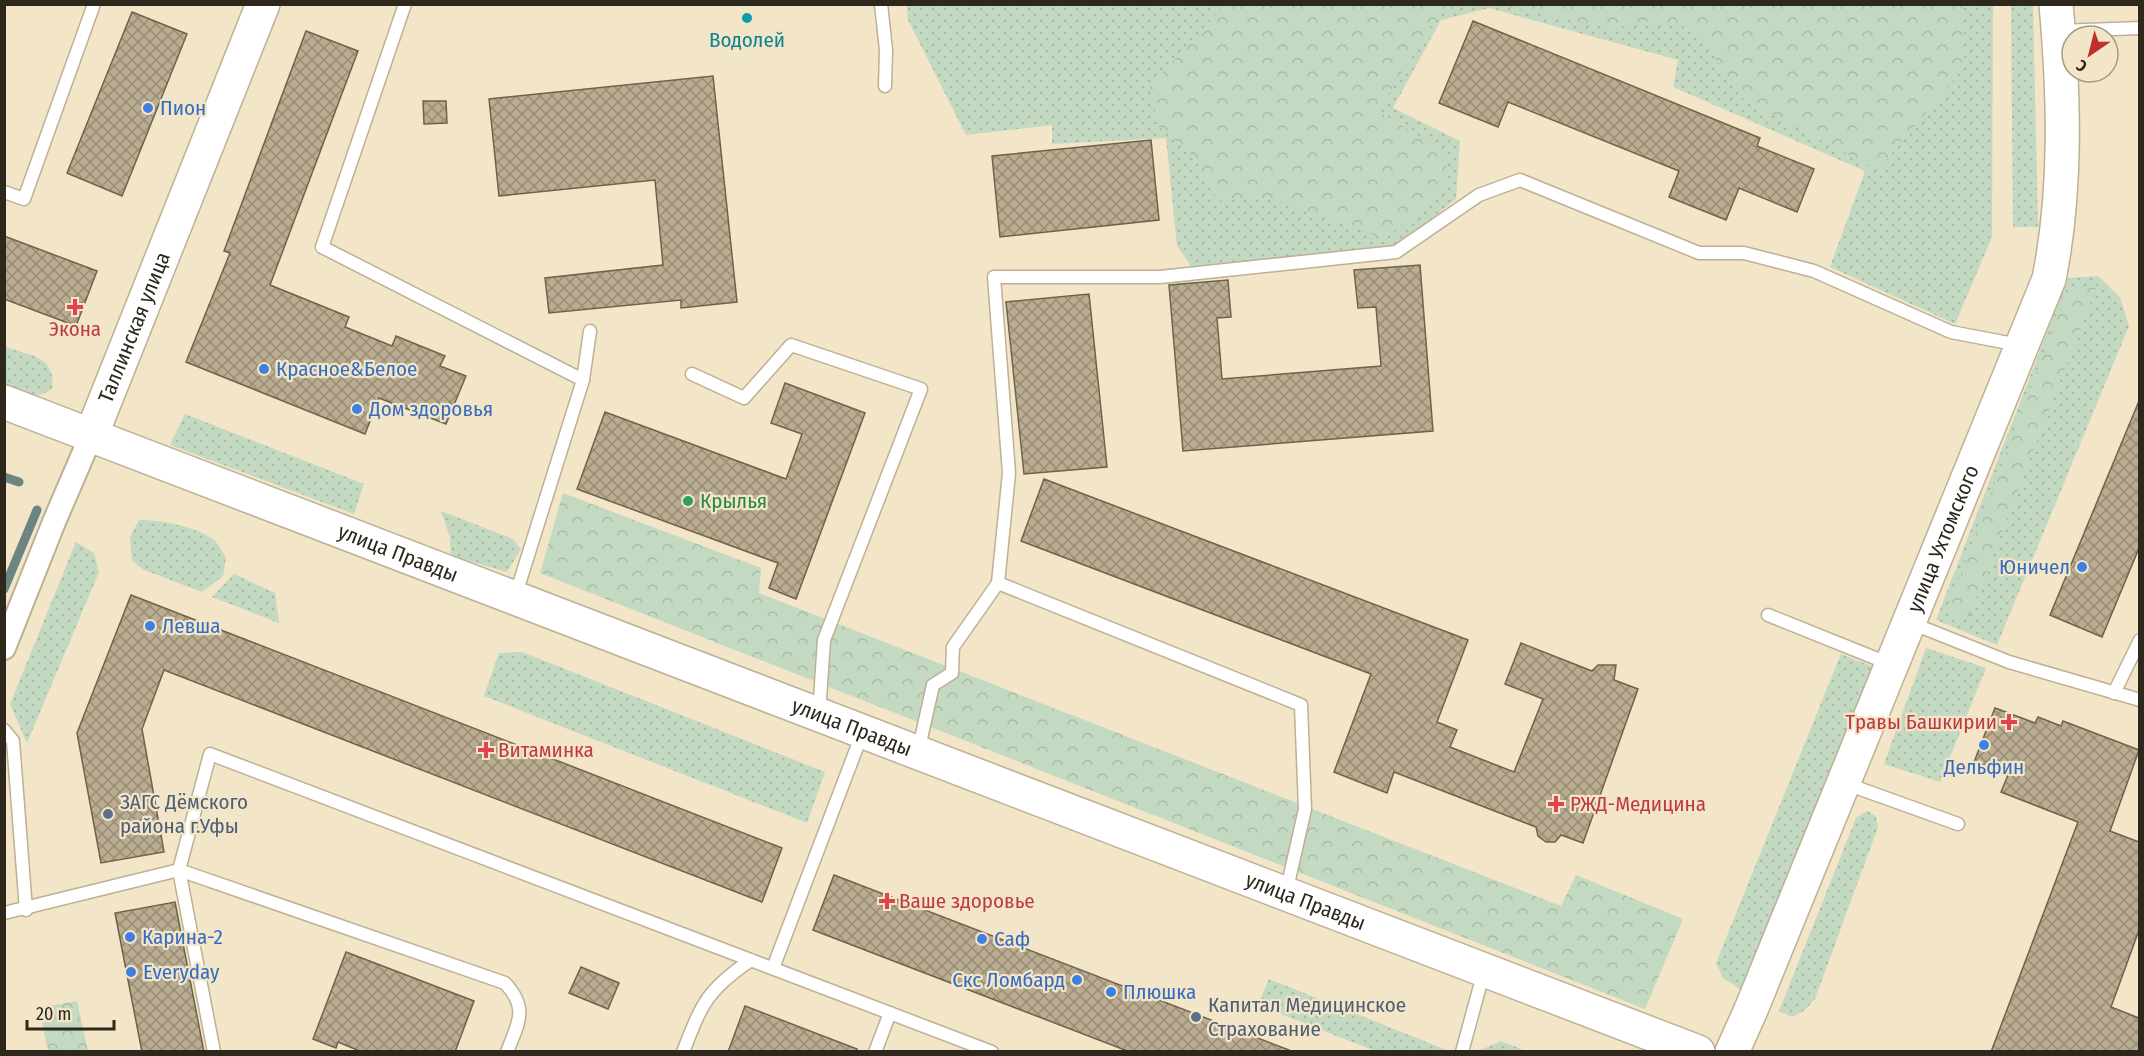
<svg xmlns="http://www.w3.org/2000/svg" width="2144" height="1056" font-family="'Fira Sans Condensed',sans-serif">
  <defs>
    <pattern id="grass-dots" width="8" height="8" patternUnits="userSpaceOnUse" patternTransform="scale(1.5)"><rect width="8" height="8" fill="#c4d9c2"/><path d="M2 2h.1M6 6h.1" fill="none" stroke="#a9baa6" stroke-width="1.8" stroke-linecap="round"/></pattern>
    <pattern id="forest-crowns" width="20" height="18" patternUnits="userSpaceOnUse" patternTransform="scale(1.5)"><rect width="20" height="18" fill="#c4d9c2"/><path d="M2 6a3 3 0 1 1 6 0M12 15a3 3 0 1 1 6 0" fill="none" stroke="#a9baa6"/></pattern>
    <pattern id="building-cross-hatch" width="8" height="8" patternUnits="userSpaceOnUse" patternTransform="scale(1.5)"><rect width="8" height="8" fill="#b9ac91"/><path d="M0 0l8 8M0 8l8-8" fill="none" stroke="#978c76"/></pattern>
  </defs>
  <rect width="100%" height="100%" fill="#f3e5c8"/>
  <g fill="url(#grass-dots)">
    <path d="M907,5H1993L1992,237L1955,324L1830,267L1865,171L1673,87L1678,60L1489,8L1441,20L1393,108L1460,141L1456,199L1380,259L1198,276L1177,246L1166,138L1052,144V125L966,135L908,20Z"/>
    <path d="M2011,5H2033L2038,227H2013Z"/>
    <path d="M2098,276L2120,297L2129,326L1997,645L1936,620L2068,278Z"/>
    <path d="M4,346C32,357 56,355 52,389C35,401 23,392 5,385Z"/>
    <path d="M185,414L364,484L354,514L170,445Z"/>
    <path d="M441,511L513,539L521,549L507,572L451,556L450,537Z"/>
    <path d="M139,520C161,520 193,526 213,539C218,543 223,553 226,558L223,576L202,592L144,570L132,561L130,537Z"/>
    <path d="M76,542L94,553L99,572L27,743L10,704Z"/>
    <path d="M234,574L275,593L279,623L212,597Z"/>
    <path d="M1926,648L1986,668L1940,782L1884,764Z"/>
    <path d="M522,652L825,772L807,823L484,696L499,653Z"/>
    <path d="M1841,654L1879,669L1746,993L1723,978L1716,963Z"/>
    <path d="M1867,811L1876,816L1878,827L1815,999L1804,1011L1792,1017L1779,1011L1856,818Z"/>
    <path d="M1269,979L1449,1051H1375L1258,1005Z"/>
    <path d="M1501,1041L1526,1051H1478Z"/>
  </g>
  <g fill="url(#forest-crowns)">
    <path d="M1224,5H1463L1438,15L1378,111L1443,151L1450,186L1385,239L1271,198L1218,201L1194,156L1158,126L1150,87Z"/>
    <path d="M1500,5H1962V70L1878,170L1744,100L1695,28L1644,21L1613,29Z"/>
    <path d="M2069,286L2096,288L1968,620L1946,613Z"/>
    <path d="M563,493L761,568L759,593L1561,906L1576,875L1683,919L1645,1009L540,573Z"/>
    <path d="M77,1001L88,1051H48L39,1008Z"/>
  </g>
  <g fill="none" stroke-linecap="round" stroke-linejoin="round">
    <g stroke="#6c8583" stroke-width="9">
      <path d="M4,477L19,482"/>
      <path d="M4,589L37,510"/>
    </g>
  </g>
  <g fill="url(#building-cross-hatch)" stroke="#6e6248" stroke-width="1.5">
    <path d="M132,12L187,34L122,196L67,173Z"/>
    <path d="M1473,21L1760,138L1757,146L1814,169L1797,212L1739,188L1726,220L1669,197L1679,171L1508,102L1498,127L1439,103Z"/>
    <path d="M306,31L358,51L270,285L349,317L345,327L392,346L396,336L445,356L440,366L466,376L446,424L379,398L365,434L186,362L230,253L224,251Z"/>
    <path d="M713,76L737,302L681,308V300L549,313L545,278L663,265L655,180L499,196L489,99Z"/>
    <path d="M423,101H446L447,123L424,124Z"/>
    <path d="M1151,140L1159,220L1000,237L992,156Z"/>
    <path d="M4,236L97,271L76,326L4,299Z"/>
    <path d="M1420,265L1433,431L1183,451L1169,285L1228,280L1231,317L1217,318L1222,379L1381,366L1376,307L1358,308L1354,270Z"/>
    <path d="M1089,294L1107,467L1024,474L1006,302Z"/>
    <path d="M785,383L865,413L796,599L769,588L778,563L577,489L605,412L786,479L802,434L771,423Z"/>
    <path d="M2139,401V548L2102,637L2050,615Z"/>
    <path d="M1044,479L1468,640L1437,722L1457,730L1450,747L1514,772L1543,699L1505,684L1521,643L1592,671L1598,665H1616L1614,680L1638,689L1583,843L1561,835L1555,842H1546L1538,836L1536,827L1394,772L1387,793L1334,772L1371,674L1021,541Z"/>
    <path d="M131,595L782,848L762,902L164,670L142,729L164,852L101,863L77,733Z"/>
    <path d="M1995,708L2035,723L2038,717L2061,726L2063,721L2139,750L2110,831L2139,842V930L2111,1007L2139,1018V1052H1991L2078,822L2001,792L2008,775L1974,762Z"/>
    <path d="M834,875L1289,1050V1052H1130L813,930Z"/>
    <path d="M175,902L204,1052H142L115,913Z"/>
    <path d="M346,952L474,1001L455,1052H362L338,1042L336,1048L313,1039Z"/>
    <path d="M581,967L619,983L608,1009L569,993Z"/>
    <path d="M745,1006L857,1049V1052H728Z"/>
  </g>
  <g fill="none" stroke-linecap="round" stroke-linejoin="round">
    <g stroke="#bdb094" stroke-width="15">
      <g id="lane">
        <path d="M405,4L322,247L583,380"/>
        <path d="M881,4L886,50L885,86"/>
        <path d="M2060,31L2140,28"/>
        <path d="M4,192L24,199L94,4"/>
        <path d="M692,374L744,398L791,345L921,389L824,640L819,714"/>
        <path d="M998,583L1009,473L994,277H1160L1396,252L1479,195L1520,180L1699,253H1744L1814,271L1951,332L2019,345"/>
        <path d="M515,597L583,380L590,331"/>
        <path d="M1768,615L1890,664"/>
        <path d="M1911,623L2009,662L2140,700"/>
        <path d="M2114,693L2140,640"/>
        <path d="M4,730L13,741L26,910"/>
        <path d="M918,752L933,685L952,673L953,647L998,583L1301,705L1305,809L1286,893"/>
        <path d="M1844,783L1958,824"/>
        <path d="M4,913L179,870L505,983C529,1009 518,1023 507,1052"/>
        <path d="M773,968L862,734"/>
        <path d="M214,1052L179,870L210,754L992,1052"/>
        <path d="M683,1052C702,1003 707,990 751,960"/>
        <path d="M875,1052L890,1013"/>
        <path d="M1462,1052L1484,971"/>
      </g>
    </g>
    <g stroke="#bdb094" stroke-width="26">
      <path id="street" d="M4,648L54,522L91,436"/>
    </g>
    <g stroke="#bdb094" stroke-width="36">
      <g id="secondary">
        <path id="s1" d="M4,402L1698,1052"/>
        <path id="s2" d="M91,436L263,4"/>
        <path id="s3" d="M1732,1052L1750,1012L2049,279C2067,189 2064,95 2056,4"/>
      </g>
    </g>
    <use href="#lane" stroke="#fff" stroke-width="12"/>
    <use href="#street" stroke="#fff" stroke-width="22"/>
    <use href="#secondary" stroke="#fff" stroke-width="33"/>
  </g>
  <circle fill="#0f9aa8" stroke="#f3e5c8" stroke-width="2" cx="747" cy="18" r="6"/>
  <g fill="#3f7fe0" stroke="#f3e5c8" stroke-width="2">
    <circle cx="148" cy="108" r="6"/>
    <circle cx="264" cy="369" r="6"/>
    <circle cx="357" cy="409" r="6"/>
    <circle cx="2082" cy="567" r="6"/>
    <circle cx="150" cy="626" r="6"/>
    <circle cx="1984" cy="745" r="6"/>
    <circle cx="130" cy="937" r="6"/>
    <circle cx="982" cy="939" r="6"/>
    <circle cx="131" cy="972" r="6"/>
    <circle cx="1077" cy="980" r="6"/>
    <circle cx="1111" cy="992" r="6"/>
  </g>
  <g fill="#e0444e" stroke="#f3e5c8" stroke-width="2">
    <path d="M72 298h6v6h6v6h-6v6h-6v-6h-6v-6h6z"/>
    <path d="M2006 713h6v6h6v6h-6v6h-6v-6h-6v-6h6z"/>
    <path d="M483 741h6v6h6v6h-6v6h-6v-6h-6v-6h6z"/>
    <path d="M1553 795h6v6h6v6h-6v6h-6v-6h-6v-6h6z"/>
    <path d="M884 892h6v6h6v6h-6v6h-6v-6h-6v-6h6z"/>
  </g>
  <circle fill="#2e9e5b" stroke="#f3e5c8" stroke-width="2" cx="688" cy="501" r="6"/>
  <g fill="#5c6f8a" stroke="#f3e5c8" stroke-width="2">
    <circle cx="108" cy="814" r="6"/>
    <circle cx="1196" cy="1017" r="6"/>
  </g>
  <g text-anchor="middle" stroke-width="4.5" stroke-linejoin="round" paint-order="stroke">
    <g font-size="21" fill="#0d838f" stroke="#f3e5c8">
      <text x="747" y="47">Водолей</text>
    </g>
    <g font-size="21" fill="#366cbe" stroke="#f3e5c8" text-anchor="start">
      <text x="160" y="115">Пион</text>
      <text x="276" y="376">Красное&amp;Белое</text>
      <text x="369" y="416">Дом здоровья</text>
      <text x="2070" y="574" text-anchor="end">Юничел</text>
      <text x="162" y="633">Левша</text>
      <text x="1984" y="774" text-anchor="middle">Дельфин</text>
      <text x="142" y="944">Карина-2</text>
      <text x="994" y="946">Саф</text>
      <text x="143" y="979">Everyday</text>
      <text x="1065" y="987" text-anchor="end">Скс Ломбард</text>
      <text x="1123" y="999">Плюшка</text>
    </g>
    <g font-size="21" fill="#2d271c" stroke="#f3e5c8">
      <text dy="7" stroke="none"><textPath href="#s2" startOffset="117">Таллинская улица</textPath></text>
      <text dy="7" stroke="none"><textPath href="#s3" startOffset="555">улица Ухтомского</textPath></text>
      <text dy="7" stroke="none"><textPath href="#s1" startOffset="422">улица Правды</textPath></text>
      <text dy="7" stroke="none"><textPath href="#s1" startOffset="908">улица Правды</textPath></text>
      <text dy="7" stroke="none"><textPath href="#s1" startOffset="1394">улица Правды</textPath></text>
    </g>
    <g font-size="21" fill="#be3a42" stroke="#f3e5c8" text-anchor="start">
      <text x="75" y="336" text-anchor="middle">Экона</text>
      <text x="1997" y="729" text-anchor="end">Травы Башкирии</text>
      <text x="498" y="757">Витаминка</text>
      <text x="1570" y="811">РЖД-Медицина</text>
      <text x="899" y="908">Ваше здоровье</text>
    </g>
    <g font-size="21" fill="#27864d" stroke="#f3e5c8" text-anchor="start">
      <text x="700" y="508">Крылья</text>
    </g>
    <g font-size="21" fill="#4e5e75" stroke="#f3e5c8" text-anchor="start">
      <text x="120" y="809">ЗАГС Дёмского<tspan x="120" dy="24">района г.Уфы</tspan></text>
      <text x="1208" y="1012">Капитал Медицинское<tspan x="1208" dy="24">Страхование</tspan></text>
    </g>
  </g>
  <rect width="2144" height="1056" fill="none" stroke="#2d271c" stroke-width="12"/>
  <g transform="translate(2090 54) rotate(215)"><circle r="28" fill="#f3e5c8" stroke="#a49983" stroke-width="1.5"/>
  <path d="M0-4.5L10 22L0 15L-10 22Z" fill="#bf3128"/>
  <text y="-9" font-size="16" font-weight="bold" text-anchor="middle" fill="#2d271c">С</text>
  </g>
  <path d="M27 1020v9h87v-9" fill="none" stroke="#2d271c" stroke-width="3"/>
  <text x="36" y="1020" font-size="18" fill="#2d271c" stroke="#f3e5c8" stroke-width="4.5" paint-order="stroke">20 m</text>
</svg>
